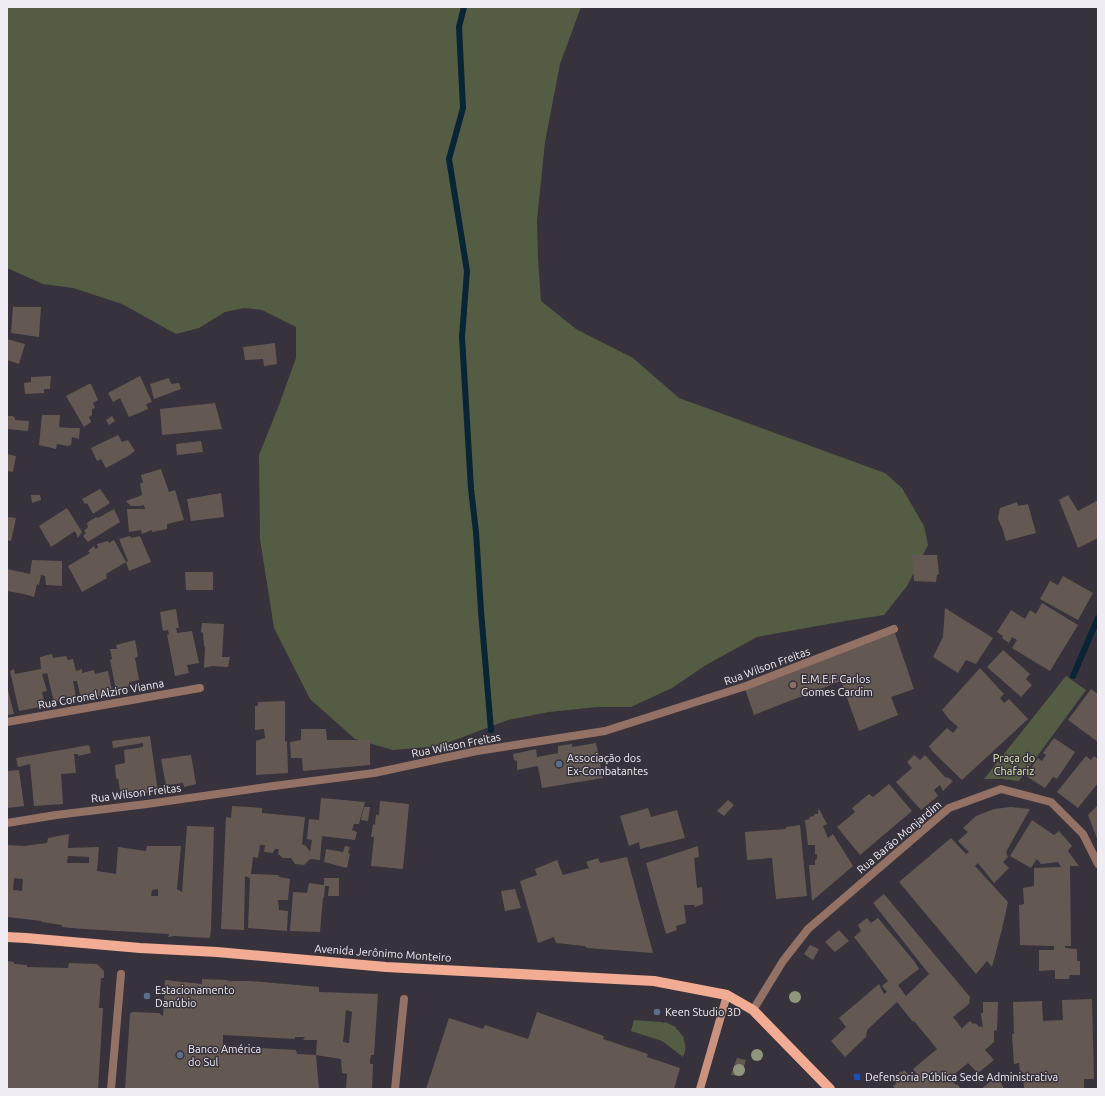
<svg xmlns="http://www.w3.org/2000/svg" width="1105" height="1096" font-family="Ubuntu,sans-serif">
  <rect width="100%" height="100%" fill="#37323b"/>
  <g fill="#555c44">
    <path d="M7,7H581L560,64L545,142L537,220L538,259L541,301L576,329L633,358L679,398L885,473L902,488L924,526L928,545L907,586L884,615L845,621L757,637L706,665L672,688L631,707H597L549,712L508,720L439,746L393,750L355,739L310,699L274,628L260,539L259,455L279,405L296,358V327L262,310L244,308L225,312L199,328L176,334L122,304L73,288L43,284L7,268Z"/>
    <path d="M1066,676L1086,690L1019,781L1002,779H984Z"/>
    <path d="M634,1020L662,1022L664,1023L665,1022L676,1027V1029C680,1031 680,1034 683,1036C685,1044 687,1049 683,1057L662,1041L631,1031Z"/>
  </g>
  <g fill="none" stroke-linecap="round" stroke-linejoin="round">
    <g stroke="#092435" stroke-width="6">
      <path d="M464,7L459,27L463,108L449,159L467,271L462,337L471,489L476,532L481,611L491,730"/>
      <path d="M1073,676L1098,618"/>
    </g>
  </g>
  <g fill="#645952" fill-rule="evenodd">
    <path d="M13,306L15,307H41L39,337L11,333Z"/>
    <path d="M7,339L25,344L19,364L7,360Z"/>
    <path d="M275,343L277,364L264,366L263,359L245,360L243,347Z"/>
    <path d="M51,376L50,389H44V393L25,394L24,383L31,382V377Z"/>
    <path d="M140,376L152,402L146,404L148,409L129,417L120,398L113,402L108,393Z"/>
    <path d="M169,378L171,384L179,383L181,389L154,399L150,384Z"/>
    <path d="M89,384H91L98,400L93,403L95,408L92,409V415L89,417L91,422L84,427L66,396Z"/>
    <path d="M215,403L222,429L162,435L160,409Z"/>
    <path d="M42,415H60L59,427L69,428H80L79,439L72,437L71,445L68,446L57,444L56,449L39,445Z"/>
    <path d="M7,416H13L15,418V420L29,421L28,431L7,429Z"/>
    <path d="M112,416L115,421L109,425L106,420Z"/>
    <path d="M118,435L122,442L128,440L135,451L128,456L106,468L101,459L97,461L91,448Z"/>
    <path d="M201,441L203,452L177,455L176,444Z"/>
    <path d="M7,454L16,456L13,472L7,471Z"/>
    <path d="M161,469L169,492L175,490L184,520L167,524V529L152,532V530L142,534L141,530L129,532L127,509H145L144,505L140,506H131L126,501L142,495L140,483H143L141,475Z"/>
    <path d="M100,489L110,503L93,514L87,503L85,504L82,499Z"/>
    <path d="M221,493L224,517L191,521L187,499Z"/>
    <path d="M31,495H40L41,500L32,503Z"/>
    <path d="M1068,495L1078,511L1098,500V538L1078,548L1059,500Z"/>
    <path d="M1017,502L1018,506L1028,504L1036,533L1006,541L1002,527L1001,526L998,518L1000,508Z"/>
    <path d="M67,508L82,532L78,538L75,531L51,547L39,526Z"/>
    <path d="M114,509L120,522L88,542L83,536L86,533L84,531L88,527L87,523L96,517L98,518Z"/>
    <path d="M7,517L16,518L11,541L7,540Z"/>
    <path d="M130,536L131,538L140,536L151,562L129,571L126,562L128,561L119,539Z"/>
    <path d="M114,540L126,562L106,574L107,578L82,592L68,566L90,553L88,551L94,546L95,549L98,548L97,544L108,541L109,543Z"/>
    <path d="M912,555H937L939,574L937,575L936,582L914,581Z"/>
    <path d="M32,560L62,561V586L46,585L45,576L41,575L39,585L37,584L34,597L24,594L7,591V569L30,574Z"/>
    <path d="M185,572H213V590H186Z"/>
    <path d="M1063,576L1093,593L1078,620L1040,599L1050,581L1058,585Z"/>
    <path d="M1042,603L1078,625L1050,671L1012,648L1017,640L1012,637L1009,643L1002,638L1003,636L997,632L1011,610L1025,619L1030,610L1036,614Z"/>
    <path d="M945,608L993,638L976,664L966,660L958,673L933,657L943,637Z"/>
    <path d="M176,609L179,628H176L177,633L192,631L199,663L187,665L189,673L175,676L167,634L169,635L168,630L163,631L160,612Z"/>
    <path d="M202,623L224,624L222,657H230L228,667L212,666L204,668L205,646H204L203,633L201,632Z"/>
    <path d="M895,633L914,689L891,697L898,715L859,731L841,681L754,715L745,689Z"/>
    <path d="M135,640L138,656L135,658L139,680L129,682L130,686L116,690L110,660L112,659L110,649H117L116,645Z"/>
    <path d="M1003,650L1030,674L1026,679L1032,685L1021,697L987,667Z"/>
    <path d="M52,654L53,658L66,656L68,660L73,659L76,671L82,669V673L94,670L95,674L108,671L112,690L104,692L105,695L81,699L77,681H73L76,697L54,702L47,673L42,674L47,691L42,692L45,706L19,711L10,671L14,669L15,674L41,669L40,657Z"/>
    <path d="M980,668L1004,694L1000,698L1004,703L1009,699L1028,719L962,780L933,752L929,746L947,728L953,733L958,727L949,719L942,710Z"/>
    <path d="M7,686L14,714L7,715Z"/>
    <path d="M1091,689L1098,694V742L1068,720Z"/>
    <path d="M285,701V741L287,742L288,773L256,775V741L265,738L264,729L255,730V706H258V702Z"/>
    <path d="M301,729H326L327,740H370V765L303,771L302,758H291L290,742L301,740Z"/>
    <path d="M150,736L158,792L121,797L118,778L116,779L115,765L125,763L124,750L143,747V743L113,748L112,741Z"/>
    <path d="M1054,738L1075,752L1057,779L1053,777L1045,788L1026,776L1038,758L1042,761L1046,755L1043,753Z"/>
    <path d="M596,743L603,778L542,788L538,766L517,770V761L514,760L513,754L536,749L537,757L558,753V746L572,744V747Z"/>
    <path d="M89,745L91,753L78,756V754H74L76,773L61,774L63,804L34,806L30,764L18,767L16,758Z"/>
    <path d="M191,755L196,784L184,787L183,783L166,785L161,759Z"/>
    <path d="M914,755L920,760L925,755L946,778L947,777L953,781L943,791L940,785L934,790L938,796L921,810L896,782L912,768L907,762Z"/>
    <path d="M1086,756L1091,760L1094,756L1098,759V783L1078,808L1057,792Z"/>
    <path d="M19,770L24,806L7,808V771Z"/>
    <path d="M889,784L912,811L860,855L837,827L855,812L852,808L869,794L873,797Z"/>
    <path d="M321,798L365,802L359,824H354L352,830L357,832L355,840L322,836L320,860L310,859L304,865L295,864L291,858H283L278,854L279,849H275L273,853L264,852L265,845H260L258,858L253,857L251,874L278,875L279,877L290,879L288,900H278L279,910L288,911L287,931L248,928L250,878L245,876L244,930L221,929L226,817L231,818L232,806L262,808V813L305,817L302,844L306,846L310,852L312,840L307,839L309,819L319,820Z"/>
    <path d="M728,800L734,805L724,816L717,811Z"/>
    <path d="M380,801L409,804L403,869L371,866L374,837H371L373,824L375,825L376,814L378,816L379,814Z"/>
    <path d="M1098,805V841L1088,815Z"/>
    <path d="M364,807H370L368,821L361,820Z"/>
    <path d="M1011,807L1030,809L1006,852L1008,857L1003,862L1009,868L994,883L978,863L975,866L1008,902L1002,929L992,967L987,961L976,974L899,882L951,838L966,854L969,852L958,841L968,832L963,828L976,816L994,809Z"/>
    <path d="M648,808L651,817L677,810L685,838L640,849L639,842L629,846L620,816Z"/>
    <path d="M819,809L827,824L823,826L828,838L833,834L853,866L812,901L809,865H815V860L817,859V855L815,854V845H808L805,820L810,819L809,817L814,816V814H818V811Z"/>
    <path d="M1032,820L1054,835L1059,831L1072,846L1068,851L1079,866H1070L1071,946H1065V948L1077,949V961H1080V975H1070L1069,979H1055V970L1039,971V950H1054V946L1020,945L1019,905L1024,904L1023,888L1034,886V868L1061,867L1058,862L1041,864L1037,859L1031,868L1010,856Z"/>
    <path d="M800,825L807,896L776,899L772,858L747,860L745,832L786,829V827Z"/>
    <path d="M187,826L214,827L211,930L210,938L174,936L168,937L169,934L84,929L62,927V925L42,922V921L7,917V845L24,846L47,843L48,838L69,834L68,848L99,847L97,871L116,874L118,847L146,851L147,846H181L177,889L182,892ZM68,856L89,857V863H67ZM14,878L23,879L22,891L13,890ZM158,889V896H151L152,890Z"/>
    <path d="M345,846L350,847L348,853L350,854L347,868L324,862L326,849L343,852Z"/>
    <path d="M698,846L699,857L694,858L697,888L702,887L703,904L695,907L694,905H684L686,923L676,926L677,930L666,934L646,863Z"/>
    <path d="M627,857L653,953L587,948L585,946L556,943L554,937L538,943L520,881L537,875L535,869L557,860L563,875L589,868L586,862L598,858L600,863Z"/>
    <path d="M324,878H339V896H328L329,886H325L324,898L323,897L320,932L290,931L293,892L307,893L309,883L324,885Z"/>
    <path d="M515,889L521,908L505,911L501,891Z"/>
    <path d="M884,894L970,997L969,1004L953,1017L961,1027V1029L970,1021L973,1024L975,1023L976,1025L977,1024L979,1027L982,1026L983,1029L981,1013H983V1002H998L997,1030L994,1031V1042L985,1050L994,1060L978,1073L968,1063L946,1081L950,1079L956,1085L957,1084L961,1089H895L893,1086L896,1084L897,1075L901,1071L902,1073L904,1070L911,1077L916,1073L913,1069L937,1049L914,1021L913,1022L897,1002L867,1030L866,1037L845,1057L831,1041L846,1027L839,1018L879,984L884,994L887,992L882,986L888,981L854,937L861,931L858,925L867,918L871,923L878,918L914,961L919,969L898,985L906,996L929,974L873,903Z"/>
    <path d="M839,930L849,941L835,952L825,942Z"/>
    <path d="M810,945L819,949L813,960L804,954Z"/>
    <path d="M7,961L14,962V964L27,965V967L68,968L69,963L97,964L104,971V978H101L99,1008H103L98,1089H7Z"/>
    <path d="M202,979L226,980L229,981H250L319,987V992L378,994L374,1055H371L370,1060V1064H373L372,1089H346L347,1074L342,1073L341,1059L316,1055L319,1089H125L130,1014L132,1012L159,1013L163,1016L165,980L202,984ZM346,1010L352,1012L349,1043L343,1042ZM223,1035L295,1039V1037H305L303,1040H317L316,1055L297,1054L296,1050L223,1046Z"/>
    <path d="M1092,999L1094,1079H1084V1089H1024L1023,1072H1020L1019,1063L1014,1064L1012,1034H1014L1013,1002L1042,1001L1043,1021L1063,1020L1062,1000Z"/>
    <path d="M537,1012L604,1036L603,1039L648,1054L647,1057L680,1068L674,1089H426L449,1018L483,1029L485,1025L528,1039Z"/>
    <path d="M737,1058L746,1060L741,1076L731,1075Z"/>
    <path d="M998,1076L1004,1089H981Z"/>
  </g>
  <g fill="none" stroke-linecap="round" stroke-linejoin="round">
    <path stroke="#937165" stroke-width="8" d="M274,786L374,773L477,751L605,731L746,686L894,629"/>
    <g stroke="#937165" stroke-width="8">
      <path d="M7,722L200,688"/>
      <path d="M7,823L56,815L147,804L274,786"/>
      <path d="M753,1010L783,961L808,929L949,808L1001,789L1051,802L1083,834L1098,864"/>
      <path d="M111,1089L121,974"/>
      <path d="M395,1089L404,999"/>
    </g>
    <path stroke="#c9937f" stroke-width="8" d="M700,1089L727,995"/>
    <path stroke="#f2ac93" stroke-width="10" d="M7,937L26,938L140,948L217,952L386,967L654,981L727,995L753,1010L830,1089"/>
  </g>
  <g fill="#90967b">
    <circle cx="795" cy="997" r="6"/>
    <circle cx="757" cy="1055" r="6"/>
    <circle cx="739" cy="1070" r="6"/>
  </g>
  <circle fill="#8d6e63" stroke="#37323b" stroke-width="1.5" cx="793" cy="685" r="4"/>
  <g fill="#5c6f8a" stroke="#37323b" stroke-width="1.5">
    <circle cx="559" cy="764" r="4"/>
    <circle cx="147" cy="996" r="4"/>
    <circle cx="657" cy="1012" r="4"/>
    <circle cx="180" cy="1055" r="4"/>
  </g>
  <rect fill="#1a4fb4" stroke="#37323b" stroke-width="1.5" x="853" y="1073" width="8" height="8" rx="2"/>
  <g text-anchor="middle" stroke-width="3" stroke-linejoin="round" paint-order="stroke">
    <g font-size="11" fill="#f0ecf3" stroke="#37323b">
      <text transform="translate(767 666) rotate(-20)" y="4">Rua Wilson Freitas</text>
      <text transform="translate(101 694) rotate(-10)" y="4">Rua Coronel Alziro Vianna</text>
      <text transform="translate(456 745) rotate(-11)" y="4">Rua Wilson Freitas</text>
      <text transform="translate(136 793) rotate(-7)" y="4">Rua Wilson Freitas</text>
      <text transform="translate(899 837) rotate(-40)" y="4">Rua Barão Monjardim</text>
      <text transform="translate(383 953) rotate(4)" y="4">Avenida Jerônimo Monteiro</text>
    </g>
    <g font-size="11" fill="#f0ecf3" stroke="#37323b" text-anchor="start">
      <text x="801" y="683">E.M.E.F Carlos<tspan x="801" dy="13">Gomes Cardim</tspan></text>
      <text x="567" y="762">Associação dos<tspan x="567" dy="13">Ex-Combatantes</tspan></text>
      <text x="155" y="994">Estacionamento<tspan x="155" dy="13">Danúbio</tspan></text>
      <text x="665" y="1016">Keen Studio 3D</text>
      <text x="188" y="1053">Banco América<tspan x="188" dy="13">do Sul</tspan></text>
      <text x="865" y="1081">Defensoria Pública Sede Administrativa</text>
    </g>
    <g font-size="11" fill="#d8e8b0" stroke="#37323b">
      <text x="1014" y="762">Praça do<tspan x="1014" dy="13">Chafariz</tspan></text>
    </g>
  </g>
  <rect width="1105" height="1096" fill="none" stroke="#f0ecf3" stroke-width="16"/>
</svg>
